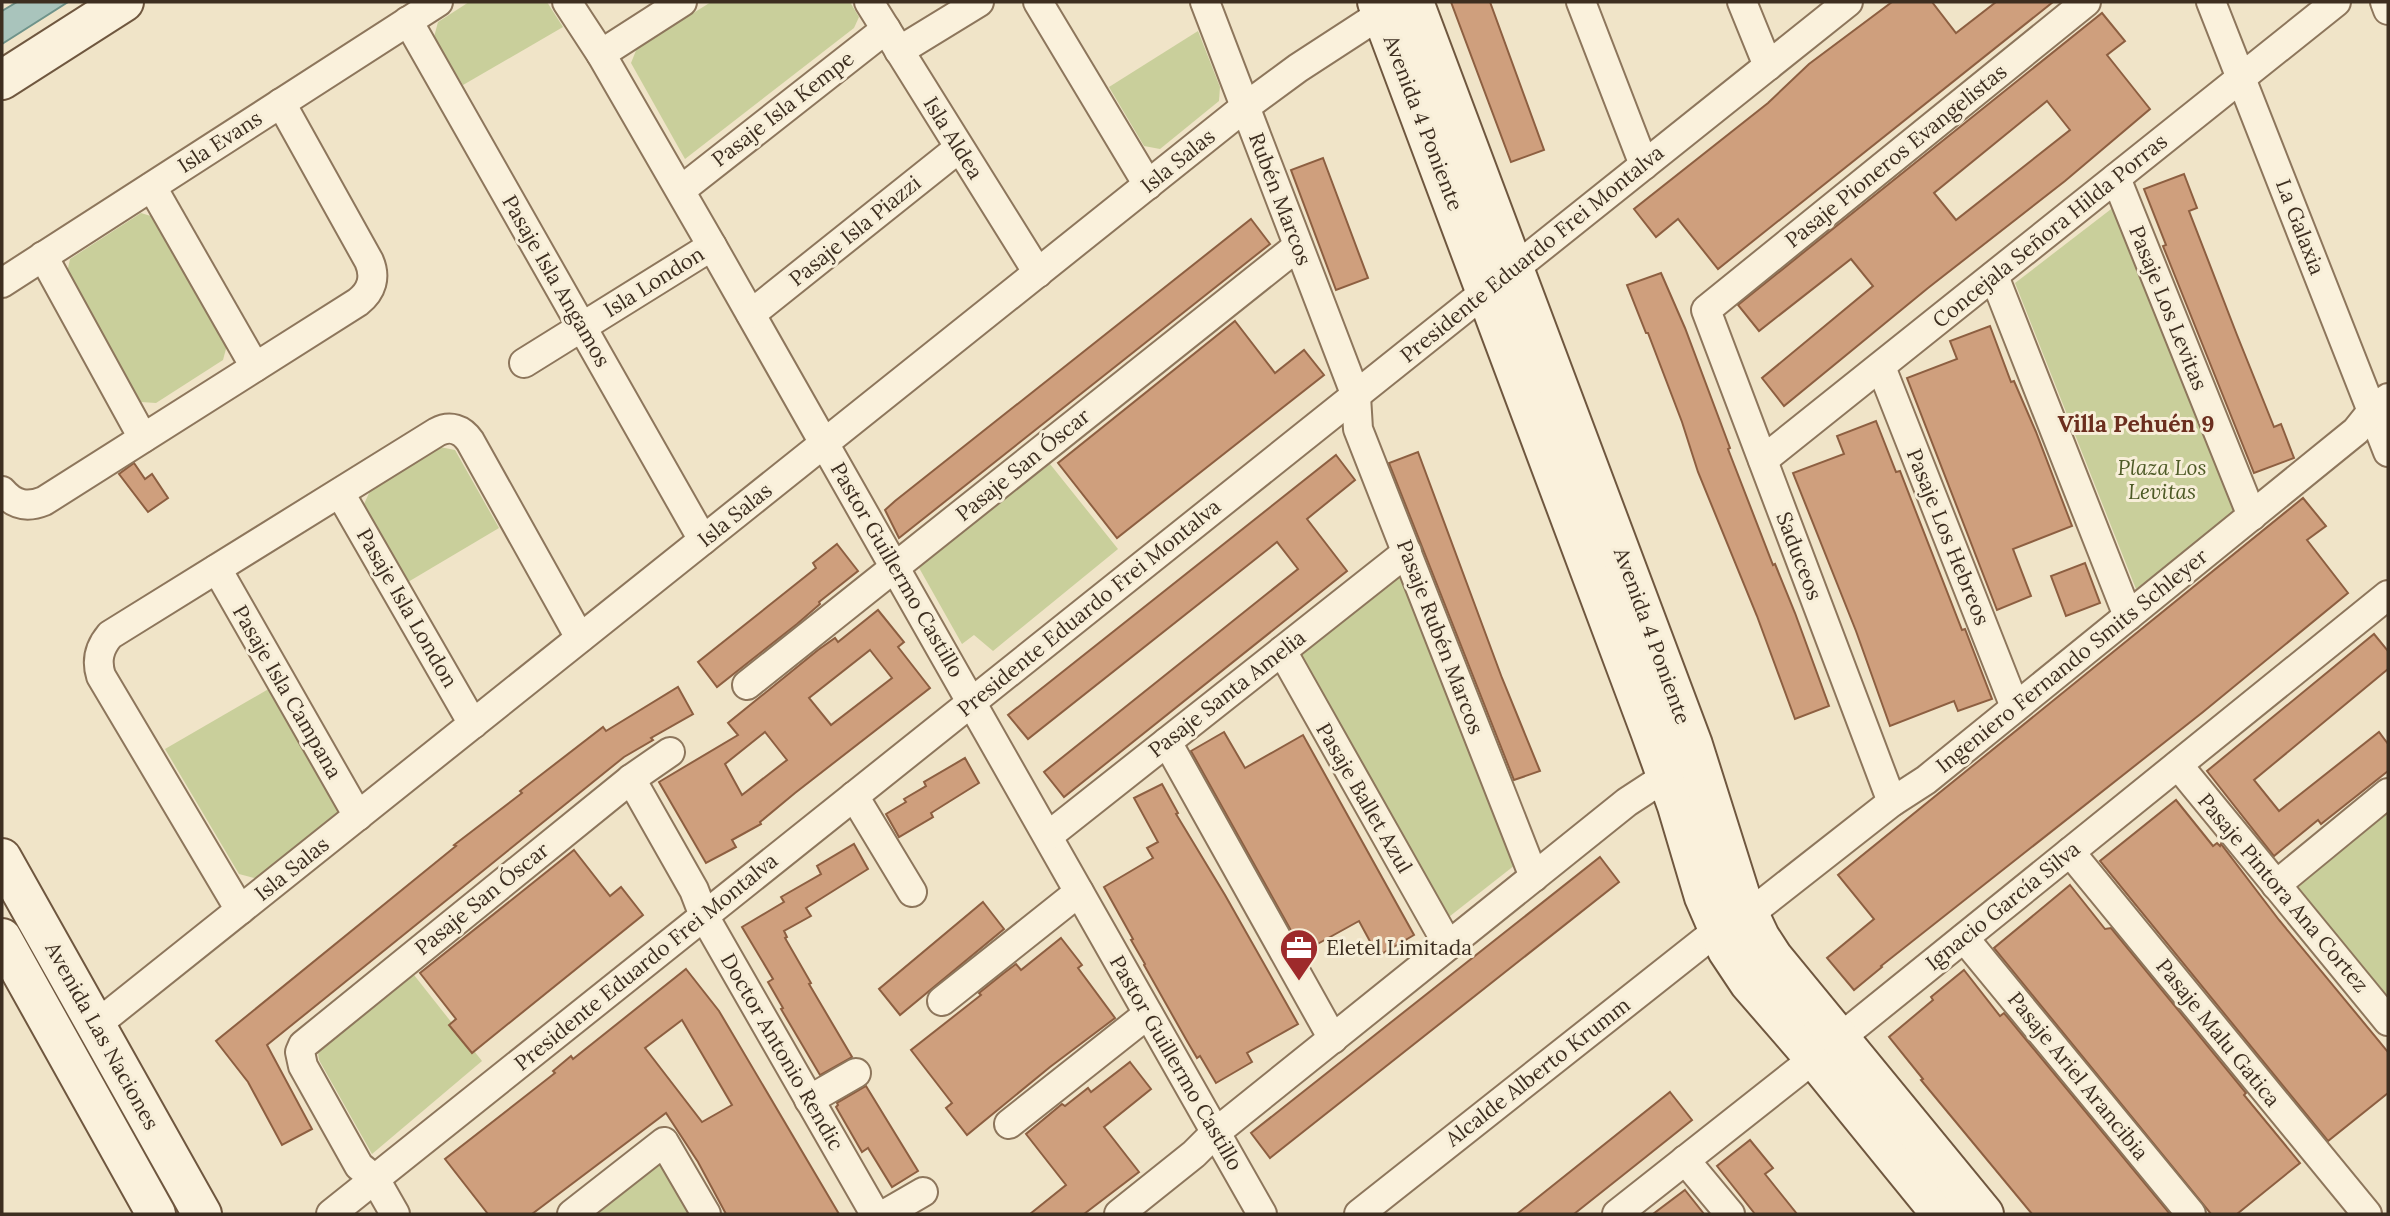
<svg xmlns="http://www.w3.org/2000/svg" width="2390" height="1216" font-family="Lora,serif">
  <rect width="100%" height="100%" fill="#f0e4c8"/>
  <g fill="#c9cf9b">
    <path d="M469,2H547L563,27L463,85L434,37L438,22Z"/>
    <path d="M711,2H850L859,17L854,28L685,159L631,63L637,48Z"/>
    <path d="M1198,31L1220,87L1219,101L1160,149L1144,146L1109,87Z"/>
    <path d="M2119,203L2243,510L2136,589L2015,283Z"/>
    <path d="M141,213L154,217L227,345L223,360L156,403L141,402L67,273L70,259Z"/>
    <path d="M440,447L455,450L499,528L408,582L364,504L370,491Z"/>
    <path d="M1050,464L1118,549L993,651L974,635L962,644L918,566Z"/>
    <path d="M1400,571L1515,865L1445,920L1298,656Z"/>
    <path d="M272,687L338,800L337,816L258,879L239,874L165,749Z"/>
    <path d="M2388,800V1000L2287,881Z"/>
    <path d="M414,975L482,1061L372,1154L319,1060L318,1052Z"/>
    <path d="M663,1157L695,1214H587Z"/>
  </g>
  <path fill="#a9c4bc" stroke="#6f938a" stroke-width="2" d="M17,2H68L2,44V11Z"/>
  <g fill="#cf9f7d" stroke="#8d5f41" stroke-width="2" fill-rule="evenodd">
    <path d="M1451,2H1490L1544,150L1511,162Z"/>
    <path d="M1892,2H1932L1956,33L1996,2H2053L1718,269L1678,219L1656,237L1634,209L1768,103L1809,64Z"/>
    <path d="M2102,13L2125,41L2107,55L2150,109L2065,181L1928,288L1784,406L1762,378L1873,286L1851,259L1759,331L1738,305ZM2047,101L2070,130L1956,220L1934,193Z"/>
    <path d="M1323,158L1368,278L1336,290L1291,170Z"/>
    <path d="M2184,174L2197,208L2189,211L2237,335L2274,427L2281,424L2294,458L2254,473L2171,266L2163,246L2166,245L2144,189Z"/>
    <path d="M1251,219L1270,244L899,538L885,510L895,501Z"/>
    <path d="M1661,273L1685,328L1730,448L1728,449L1773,565L1775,564L1795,613L1829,706L1795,719L1757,616L1698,472L1682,422L1648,333H1646L1627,285Z"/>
    <path d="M1235,321L1275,373L1304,350L1324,375L1117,538L1058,463Z"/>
    <path d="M1990,326L2011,382L2014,381L2036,432L2072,526L2013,549L2031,596L1997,610L1907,378L1957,359L1950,341Z"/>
    <path d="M1876,421L1896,472L1900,471L1962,630L1965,629L1992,699L1958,711L1954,701L1890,726L1856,631L1793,473L1844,454L1837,436Z"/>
    <path d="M1418,452L1502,678L1540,771L1514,780L1389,463Z"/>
    <path d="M1336,455L1355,480L1307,519L1347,571L1064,797L1044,772L1298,569L1277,542L1028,739L1008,715Z"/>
    <path d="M134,463L145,479L152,474L168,498L148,512L119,474Z"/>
    <path d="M2303,498L2326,526L2307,540L2348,593L2203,712L1881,966L1882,967L1854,990L1827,958L1874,919L1838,875Z"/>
    <path d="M837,544L858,571L819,602L820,604L797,624L717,687L698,662L816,568L813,563Z"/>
    <path d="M2085,563L2100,603L2066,616L2051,576Z"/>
    <path d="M878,610L904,642L898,647L930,688L795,793L760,822L761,824L732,840L736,847L706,863L659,782L738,735L728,723L818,650L835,638L838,642ZM870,650L892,678L831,725L809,698ZM765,732L787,760L742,795L725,764Z"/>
    <path d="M2374,634L2388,651V669L2254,780L2279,811L2379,732L2388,744V771L2321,824L2318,820L2274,856L2207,771Z"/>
    <path d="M678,687L693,714L651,738L653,740L624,757L267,1045L312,1129L282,1145L248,1082L216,1041L456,846L454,845L522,793L520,791L603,727L606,731Z"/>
    <path d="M1224,732L1245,768L1303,735L1414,935L1378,956L1359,921L1303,952L1191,751Z"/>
    <path d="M965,758L979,783L931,813L933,817L899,837L886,814L906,802L904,799L926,786L924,782Z"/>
    <path d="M1162,784L1178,813L1176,814L1225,895L1298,1024L1247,1053L1252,1062L1216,1083L1200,1056L1197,1058L1187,1041L1144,965L1145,964L1131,940L1133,939L1104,887L1153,858L1147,848L1158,842L1134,798Z"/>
    <path d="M2176,800L2213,846L2217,843L2220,846L2221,844L2279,920L2388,1052V1093L2328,1141L2100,861Z"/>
    <path d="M854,844L868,869L806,908L811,916L784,931L787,937L785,938L811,983L809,984L852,1057L820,1075L781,1009L783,1008L768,982L773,979L742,927L784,902L781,897L821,874L817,866Z"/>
    <path d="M574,850L610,896L621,887L643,915L472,1053L449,1025L456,1019L420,973Z"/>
    <path d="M1600,857L1619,882L1270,1158L1251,1133Z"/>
    <path d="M2070,885L2105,929L2111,928L2246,1093L2244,1095L2300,1163L2237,1214H2211L1994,948Z"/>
    <path d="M983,902L1004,929L900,1015L879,989Z"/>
    <path d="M1061,938L1082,965L1078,968L1115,1018L1050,1067L967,1135L946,1108L952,1103L911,1050L981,995L979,993L1004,973L1016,964L1021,970Z"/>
    <path d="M686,969L719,1011L839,1214H726L698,1162L666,1113L532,1214H488L445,1159L555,1073L553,1071L571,1056L573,1059ZM682,1020L732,1105L702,1122L645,1048Z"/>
    <path d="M1964,970L2000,1016L2004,1013L2170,1214H2032L1921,1080L1923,1079L1889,1037L1933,1000L1931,997Z"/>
    <path d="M1130,1062L1151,1089L1104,1127L1139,1172L1084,1214H1030L1066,1185L1026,1134L1062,1104L1065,1106L1088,1088L1091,1092Z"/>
    <path d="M866,1086L918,1171L892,1187L868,1148L862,1152L836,1107L838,1105L837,1103Z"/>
    <path d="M1670,1092L1692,1120L1642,1160L1574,1214H1517Z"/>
    <path d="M1750,1140L1773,1168L1765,1174L1797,1214H1755L1717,1166Z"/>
    <path d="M1685,1190L1704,1214H1653Z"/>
  </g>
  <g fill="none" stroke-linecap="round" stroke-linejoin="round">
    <g stroke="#8d765c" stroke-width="32">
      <g id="street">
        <path d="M567,2L601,54L712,246L1262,1214"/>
        <path d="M869,2L1038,273"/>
        <path d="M1038,2L1148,185"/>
        <path d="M1205,2L1356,396L1358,429L1534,877"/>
        <path d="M1581,2L1644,165"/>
        <path d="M1742,2L1768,66"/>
        <path d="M2211,2L2388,452"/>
        <path d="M2385,2L2388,10"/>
        <path d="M408,21L703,540"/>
        <path d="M899,51L979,2"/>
        <path d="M601,54L682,2"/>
        <path d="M2116,178L2252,516"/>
        <path d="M152,187L255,367"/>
        <path d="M681,190L886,29"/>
        <path d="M43,256L143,438"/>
        <path d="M1994,276L2128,616"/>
        <path d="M2,283L438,2"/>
        <path d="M751,314L959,148"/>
        <path d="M524,363L712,246"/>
        <path d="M1881,367L2015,707"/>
        <path d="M1763,460L2336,2"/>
        <path d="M2,491C14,505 27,508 44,501L358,302C372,291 376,277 369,261L281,103"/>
        <path d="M340,493L473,724"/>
        <path d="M217,569L358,816"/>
        <path d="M1282,651L1448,945"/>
        <path d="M747,685L1298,246"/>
        <path d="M1167,742L1333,1039"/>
        <path d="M2178,765L2388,1021"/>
        <path d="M631,779L694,890L704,916L875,1214"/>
        <path d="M854,796L912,892"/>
        <path d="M1892,802L1706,310L2086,2"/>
        <path d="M1048,836L1407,552"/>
        <path d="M2070,852L2367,1214"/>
        <path d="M2276,885L2388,793"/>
        <path d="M240,910L101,676C96,660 99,648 110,635L437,432C450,425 462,429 470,441L580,638"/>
        <path d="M1748,915L1892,802L1926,780L2356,431L2372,411L2388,398"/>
        <path d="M1964,938L2191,1214"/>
        <path d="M942,1001L1079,892"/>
        <path d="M96,1025L1245,107L1298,68L1381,14"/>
        <path d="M809,1100L856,1073"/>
        <path d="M1009,1124L1148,1014"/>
        <path d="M1685,1160L1730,1214"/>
        <path d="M331,1214L1848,2"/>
        <path d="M395,1214L375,1179L359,1166L303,1066L300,1052L303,1045L631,779L670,752"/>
        <path d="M572,1214L664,1142L706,1214"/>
        <path d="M885,1214L923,1192"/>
        <path d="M1119,1214L1194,1154L1215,1133L1627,802L1653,785L1667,779"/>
        <path d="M1359,1214L1718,930"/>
        <path d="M1617,1214L1840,1038L2388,595"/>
      </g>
    </g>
    <g stroke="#6f573f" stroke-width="42">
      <g id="secondary">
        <path d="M1377,2L1650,731L1677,806L1704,897L1727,950L1749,983L1814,1058L1941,1214"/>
        <path d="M1414,2L1693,745L1741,897L1760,937L1773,957L1984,1214"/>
        <path d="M2,80L124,2"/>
        <path d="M2,858L202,1214"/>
        <path d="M2,938L156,1214"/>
      </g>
    </g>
    <use href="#street" stroke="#faf1dc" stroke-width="28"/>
    <use href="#secondary" stroke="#faf1dc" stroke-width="38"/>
  </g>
  <defs>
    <g id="office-pin" transform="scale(2.0125)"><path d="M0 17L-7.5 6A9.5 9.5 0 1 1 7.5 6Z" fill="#9e2a2b" stroke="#f7eed8"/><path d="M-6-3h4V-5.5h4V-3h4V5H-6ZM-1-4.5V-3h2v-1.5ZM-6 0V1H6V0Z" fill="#fff"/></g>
  </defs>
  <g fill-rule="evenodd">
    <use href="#office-pin" x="1299" y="948"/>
  </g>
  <g text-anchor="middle" stroke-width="6" stroke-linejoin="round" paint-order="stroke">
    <g font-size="21" fill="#3d2e20" stroke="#f7eed8">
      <text transform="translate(783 109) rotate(-38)" y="7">Pasaje Isla Kempe</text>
      <text transform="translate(1423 123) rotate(69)" y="7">Avenida 4 Poniente</text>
      <text transform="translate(953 138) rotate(58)" y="7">Isla Aldea</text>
      <text transform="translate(220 142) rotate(-33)" y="7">Isla Evans</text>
      <text transform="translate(1896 156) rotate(-39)" y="7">Pasaje Pioneros Evangelistas</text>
      <text transform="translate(1178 161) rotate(-39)" y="7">Isla Salas</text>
      <text transform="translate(1280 199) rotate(69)" y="7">Rubén Marcos</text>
      <text transform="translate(2300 227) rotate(69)" y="7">La Galaxia</text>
      <text transform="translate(855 231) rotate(-39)" y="7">Pasaje Isla Piazzi</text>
      <text transform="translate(2050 231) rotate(-39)" y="7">Concejala Señora Hilda Porras</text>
      <text transform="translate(1532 254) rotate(-39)" y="7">Presidente Eduardo Frei Montalva</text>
      <text transform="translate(556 281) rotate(60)" y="7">Pasaje Isla Angamos</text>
      <text transform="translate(654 282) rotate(-32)" y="7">Isla London</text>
      <text transform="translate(2168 308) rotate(68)" y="7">Pasaje Los Levitas</text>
      <text transform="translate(1023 465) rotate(-39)" y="7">Pasaje San Óscar</text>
      <text transform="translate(735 515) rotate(-39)" y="7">Isla Salas</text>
      <text transform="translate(1948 537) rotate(68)" y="7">Pasaje Los Hebreos</text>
      <text transform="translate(1799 556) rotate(69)" y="7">Saduceos</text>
      <text transform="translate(897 570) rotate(60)" y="7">Pastor Guillermo Castillo</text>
      <text transform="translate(407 608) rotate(60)" y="7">Pasaje Isla London</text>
      <text transform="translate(1089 608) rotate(-39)" y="7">Presidente Eduardo Frei Montalva</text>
      <text transform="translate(1652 636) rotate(70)" y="7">Avenida 4 Poniente</text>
      <text transform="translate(1440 637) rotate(69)" y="7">Pasaje Rubén Marcos</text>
      <text transform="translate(2072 661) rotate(-39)" y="7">Ingeniero Fernando Smits Schleyer</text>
      <text transform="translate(287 692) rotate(60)" y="7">Pasaje Isla Campana</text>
      <text transform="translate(1227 694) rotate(-38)" y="7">Pasaje Santa Amelia</text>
      <text transform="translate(1364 798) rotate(60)" y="7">Pasaje Ballet Azul</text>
      <text transform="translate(292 869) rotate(-39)" y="7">Isla Salas</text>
      <text transform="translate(2283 893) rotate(50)" y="7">Pasaje Pintora Ana Cortez</text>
      <text transform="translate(482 899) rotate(-39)" y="7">Pasaje San Óscar</text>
      <text transform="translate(2003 906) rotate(-39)" y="7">Ignacio García Silva</text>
      <text transform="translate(646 962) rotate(-39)" y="7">Presidente Eduardo Frei Montalva</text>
      <text transform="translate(2218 1033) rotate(51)" y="7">Pasaje Malu Gatica</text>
      <text transform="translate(102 1036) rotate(61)" y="7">Avenida Las Naciones</text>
      <text transform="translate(782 1052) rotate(60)" y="7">Doctor Antonio Rendic</text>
      <text transform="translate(1176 1063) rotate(60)" y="7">Pastor Guillermo Castillo</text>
      <text transform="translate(1538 1072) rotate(-38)" y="7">Alcalde Alberto Krumm</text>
      <text transform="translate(2078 1076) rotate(51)" y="7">Pasaje Ariel Arancibia</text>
    </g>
    <g font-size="21" font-style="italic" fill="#4d5a26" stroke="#f7eed8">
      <text x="2162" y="475">Plaza Los<tspan x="2162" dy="24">Levitas</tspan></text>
    </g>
    <g font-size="21" fill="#3d2e20" stroke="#f7eed8" text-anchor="start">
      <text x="1326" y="955">Eletel Limitada</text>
    </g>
    <g font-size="23" font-weight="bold" fill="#6b2e1e" stroke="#f7eed8">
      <text x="2136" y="432">Villa Pehuén 9</text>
    </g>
  </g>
  <rect width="2390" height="1216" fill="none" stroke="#3d2e20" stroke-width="7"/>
</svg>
